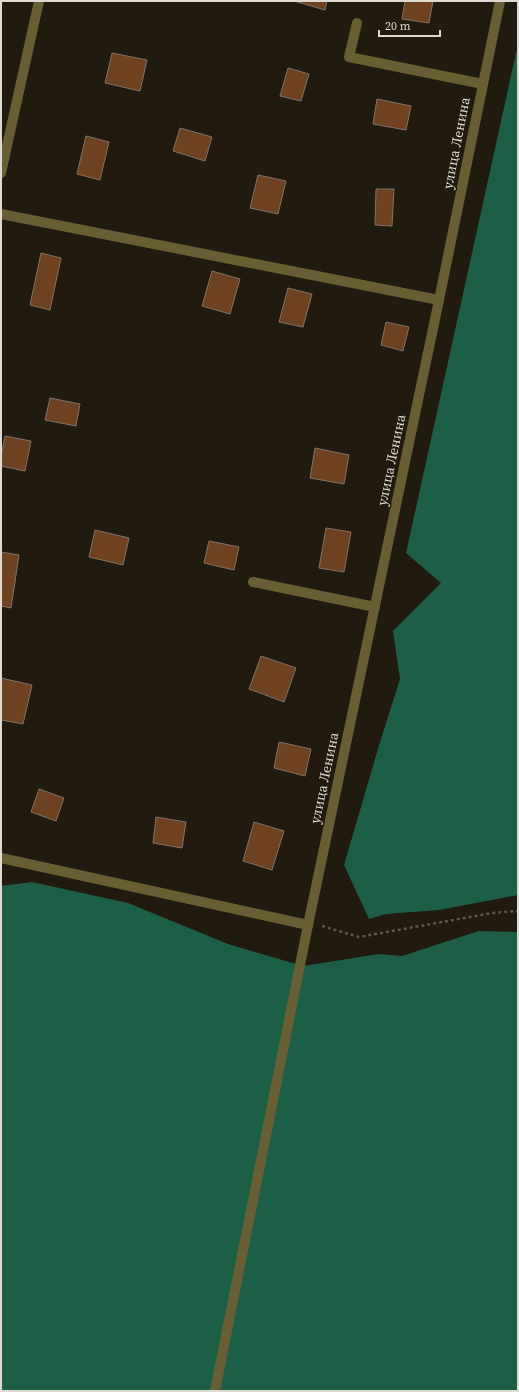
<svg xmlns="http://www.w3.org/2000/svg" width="519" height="1392" font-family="'Source Serif 4',serif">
  <rect width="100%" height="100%" fill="#211a0e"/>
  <g fill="#1d5e46">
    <path d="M518,44V895L439,910L386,914L369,919L344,865L380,742L400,679L393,631L441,583L406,553Z"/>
    <path d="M32,882L128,903L228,944L303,966L379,954L402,956L479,931L518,932V1391H1V886Z"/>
  </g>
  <g fill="#6e4220" stroke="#817267">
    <path d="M294,1H327L325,10Z"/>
    <path d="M405,1H433L429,23L402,19Z"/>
    <path d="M112,53L147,60L140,91L105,83Z"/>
    <path d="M288,68L309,74L301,101L280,96Z"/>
    <path d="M377,99L411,106L406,130L373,124Z"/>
    <path d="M180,128L212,137L205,161L173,151Z"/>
    <path d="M86,136L109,142L100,180L77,174Z"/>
    <path d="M258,175L286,181L278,214L250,208Z"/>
    <path d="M376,189H394L392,226L375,225Z"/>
    <path d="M41,253L61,258L50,310L30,305Z"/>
    <path d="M212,271L240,279L230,314L202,306Z"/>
    <path d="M288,288L312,294L303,327L279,322Z"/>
    <path d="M386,322L409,327L403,351L381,345Z"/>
    <path d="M50,398L80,404L76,426L45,420Z"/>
    <path d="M5,436L31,441L25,471L1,466V456Z"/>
    <path d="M315,448L349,455L344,484L310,478Z"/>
    <path d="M326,528L351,532L344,572L319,568Z"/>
    <path d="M95,530L129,538L123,565L89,557Z"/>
    <path d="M209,541L239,547L234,570L204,563Z"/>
    <path d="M1,552L19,555L11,608L1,606Z"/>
    <path d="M261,656L296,668L284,702L249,689Z"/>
    <path d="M1,678L32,685L23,724L1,720Z"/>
    <path d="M279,742L311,749L305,776L274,768Z"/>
    <path d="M39,789L64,798L56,821L31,812Z"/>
    <path d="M156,817L186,822L182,848L153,843Z"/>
    <path d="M254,822L284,831L272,870L243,861Z"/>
  </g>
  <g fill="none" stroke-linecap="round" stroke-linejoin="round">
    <path stroke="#5d564c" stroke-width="2.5" stroke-dasharray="3 3" stroke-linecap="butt" d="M322,926L359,937L492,913L518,911"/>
    <g stroke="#675e34" stroke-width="10">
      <path d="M357,23L349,57L483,84"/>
      <path d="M1,173L39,1"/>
      <path d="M1,214L439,300"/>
      <path d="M253,582L375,607"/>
      <path d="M1,858L308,925"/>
      <path d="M215,1391L308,925L439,300L500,1"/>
    </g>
  </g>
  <g text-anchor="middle" stroke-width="3" stroke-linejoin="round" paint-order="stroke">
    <g font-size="14" fill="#ded9d1" stroke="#211a0e">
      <text transform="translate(456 143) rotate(-79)" y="5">улица Ленина</text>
      <text transform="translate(391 460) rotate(-78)" y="5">улица Ленина</text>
      <text transform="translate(324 778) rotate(-78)" y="5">улица Ленина</text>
    </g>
  </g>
  <rect width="519" height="1392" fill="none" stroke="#ded9d1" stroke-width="4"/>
  <path d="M379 30v6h61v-6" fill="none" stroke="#ded9d1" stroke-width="2"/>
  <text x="385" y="30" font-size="12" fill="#ded9d1" stroke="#211a0e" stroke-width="3" paint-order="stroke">20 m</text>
</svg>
